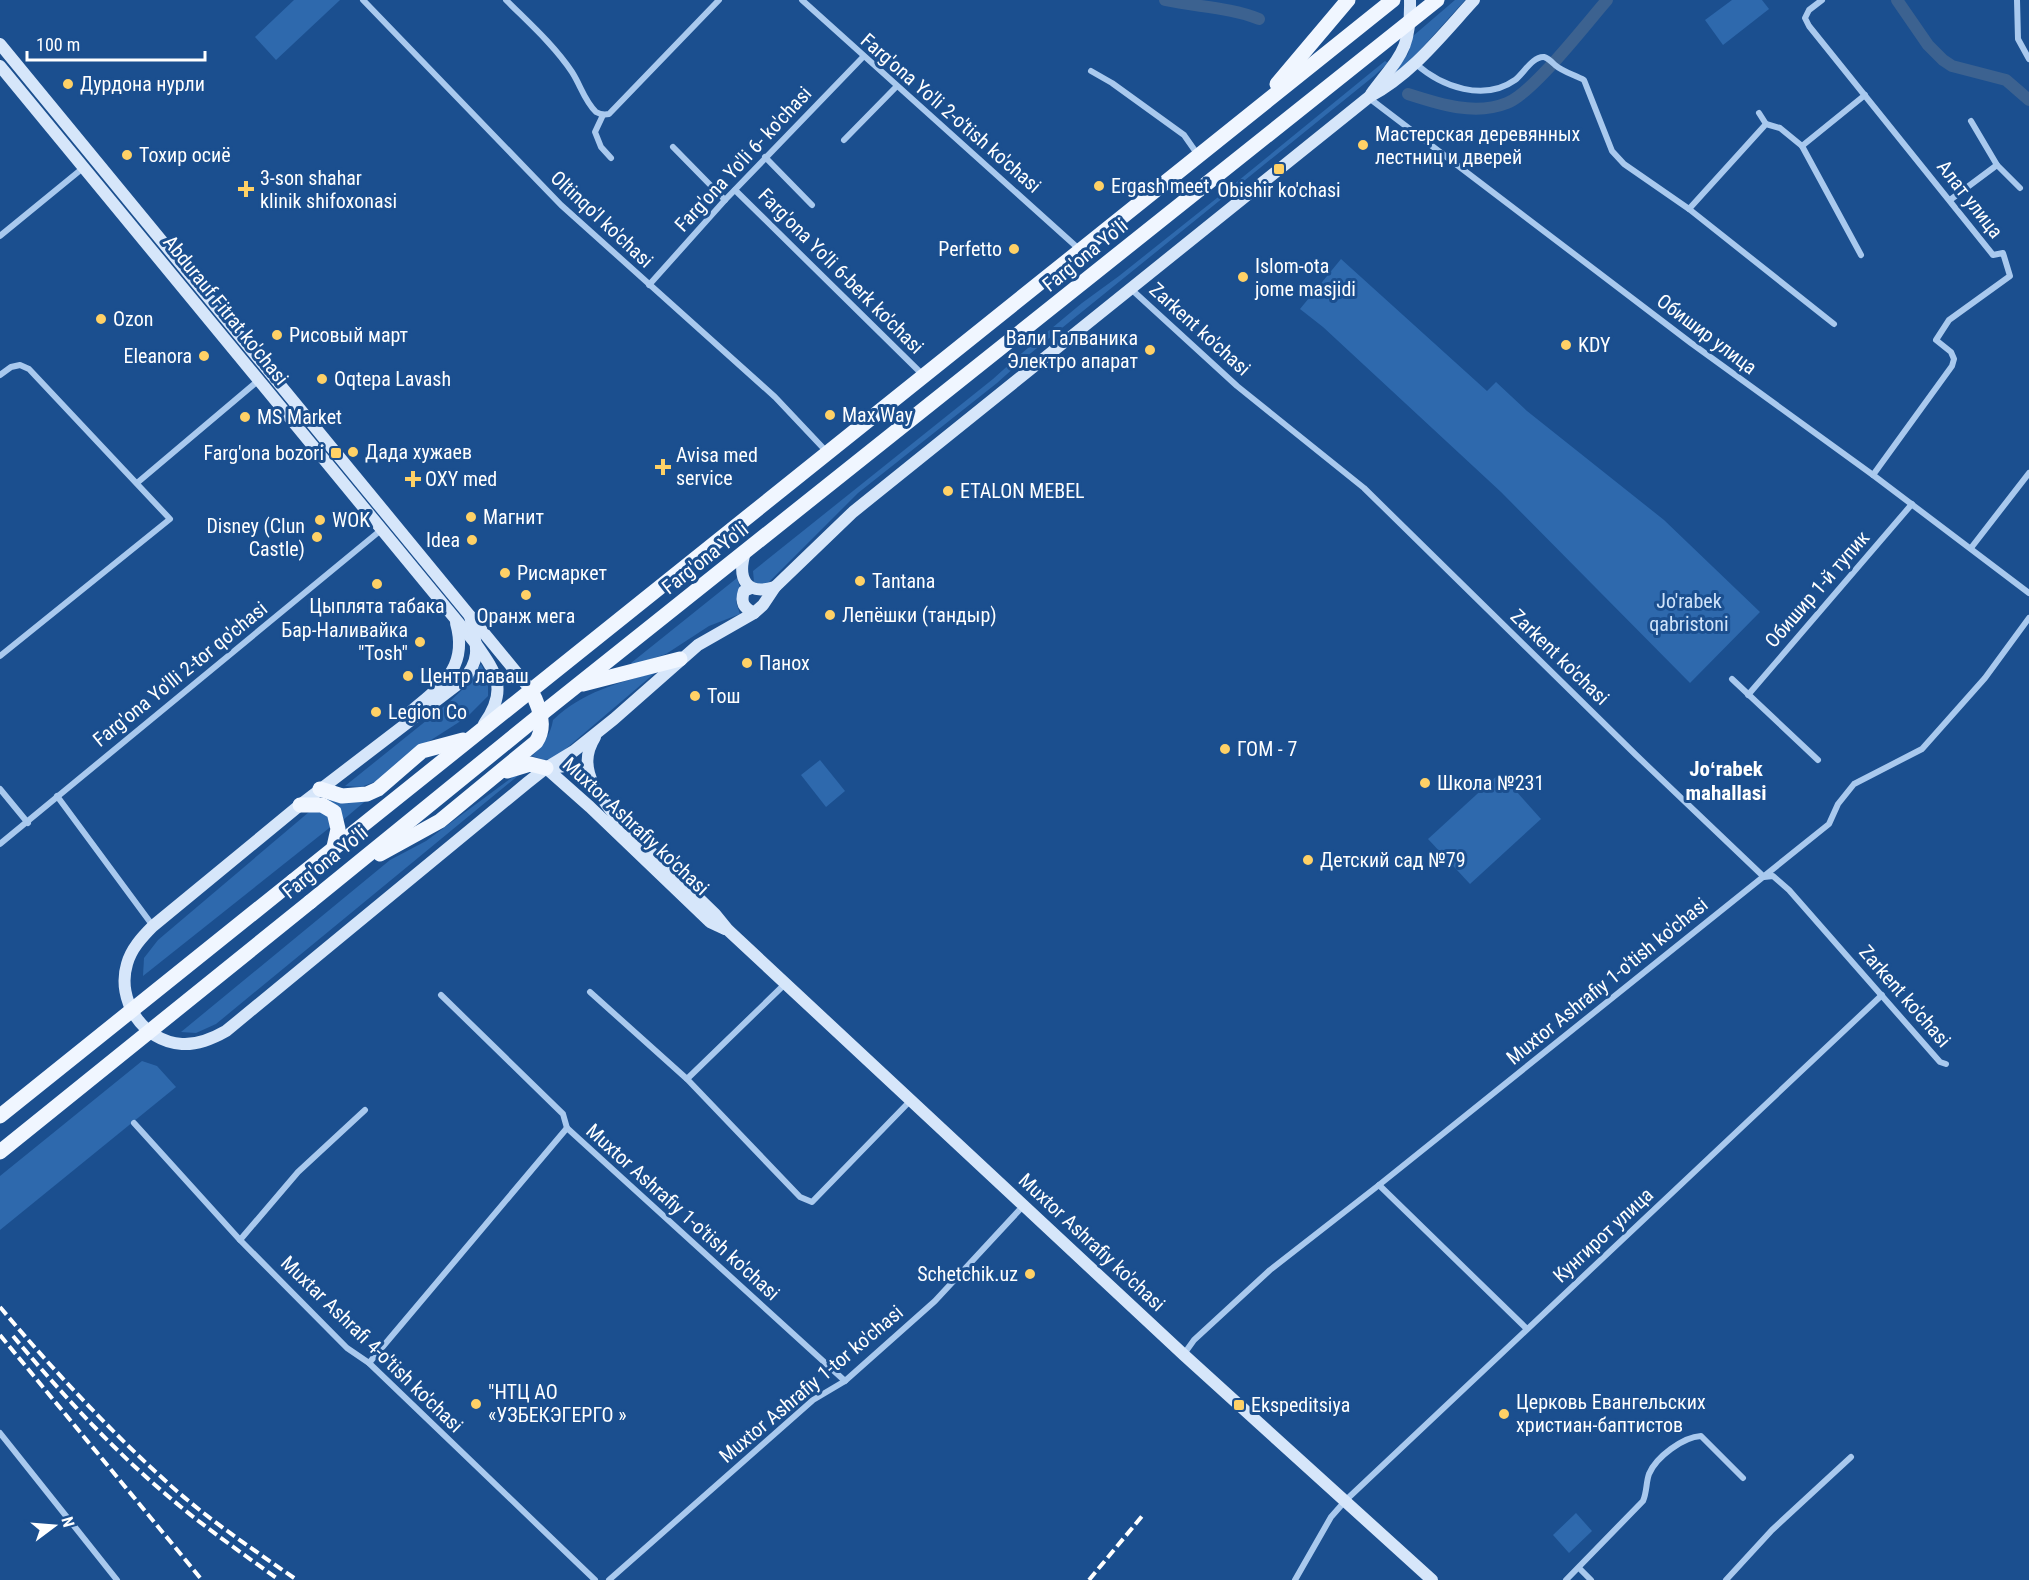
<svg xmlns="http://www.w3.org/2000/svg" width="2029" height="1580" font-family="'Roboto Condensed',sans-serif">
  <rect width="100%" height="100%" fill="#1b4f8f"/>
  <g fill="#2e69ad">
    <path d="M294,0H340L276,60L255,37Z"/>
    <path d="M1455,0H1465L1413,58L1384,84L1408,54L1413,36Z"/>
    <path d="M1732,0H1762L1769,9L1723,45L1705,20Z"/>
    <path d="M1385,61L1388,63L1374,76L1026,357L997,383L858,493L765,586L754,582L753,571L993,379L1022,353L1082,303L1119,276L1222,194Z"/>
    <path d="M1341,259L1487,391L1496,382L1527,411L1664,520L1760,612L1690,683L1501,492L1323,327L1300,309Z"/>
    <path d="M737,578L741,591L736,602L740,614L709,626L666,654L633,665L631,663Z"/>
    <path d="M481,664L488,678V696L467,717L428,742L377,781L361,787L345,786L447,704L464,688Z"/>
    <path d="M656,672L555,758L544,760L532,756C542,746 551,734 553,720C584,691 616,684 656,672Z"/>
    <path d="M820,760L845,791L826,807L801,775Z"/>
    <path d="M525,770L216,1024L196,1033L181,1032L390,860L426,841L518,773Z"/>
    <path d="M1500,773L1541,819L1470,884L1428,839Z"/>
    <path d="M328,798H369L343,820L324,801Z"/>
    <path d="M325,811L333,825L143,976L144,958L158,940L309,812Z"/>
    <path d="M142,1061L157,1066L176,1087L0,1230V1176Z"/>
    <path d="M1576,1513L1592,1531L1569,1553L1553,1535Z"/>
  </g>
  <g fill="none" stroke-linecap="round" stroke-linejoin="round">
    <g stroke="#3c6290" stroke-width="12">
      <path d="M1165,0C1196,7 1229,7 1259,19"/>
      <path d="M1897,0L1928,45L1943,60L1952,66L2006,80L2029,100"/>
      <path d="M1408,94C1439,104 1475,116 1507,103C1533,93 1586,24 1607,0"/>
    </g>
    <g stroke="#a9c9ee" stroke-width="6">
      <path d="M363,0L561,205L775,397L826,451"/>
      <path d="M506,0C529,23 554,45 572,72C581,86 584,100 596,112C601,115 604,115 609,114L719,0"/>
      <path d="M802,0L1079,249"/>
      <path d="M1822,0L1809,10L1805,18L1809,26L1993,255L2003,253L2010,276L1949,320L1936,340L1951,352L1954,359L1952,366L1873,475"/>
      <path d="M2017,0L2018,39L2029,59"/>
      <path d="M1416,64C1442,87 1484,102 1515,80C1523,74 1533,56 1544,57C1548,58 1552,62 1555,65C1563,72 1575,75 1584,80L1612,151L1624,164L1689,209L1834,324"/>
      <path d="M1091,71L1112,83L1184,135L1198,155"/>
      <path d="M1369,98L1691,343L1873,475L2029,593"/>
      <path d="M1759,113L1766,124"/>
      <path d="M603,115L595,132L601,147L611,158"/>
      <path d="M1971,121L1997,165L2020,188"/>
      <path d="M844,140L896,87"/>
      <path d="M1802,146L1865,95"/>
      <path d="M673,147L725,200"/>
      <path d="M765,157L812,205"/>
      <path d="M735,190L923,375"/>
      <path d="M1950,200L1997,165"/>
      <path d="M1689,209L1766,124L1780,128L1802,146L1861,255"/>
      <path d="M0,236L83,168"/>
      <path d="M649,285L725,200L863,57"/>
      <path d="M1131,289L1237,386L1364,488L1636,755L1764,877L1773,876L1789,890L1940,1062L1946,1064"/>
      <path d="M0,375L11,367L20,365L29,369L170,519L0,656"/>
      <path d="M137,483L259,380"/>
      <path d="M1971,548L2029,473"/>
      <path d="M1732,679L1818,760"/>
      <path d="M1748,695L1912,504"/>
      <path d="M0,789L28,823"/>
      <path d="M57,796L153,926"/>
      <path d="M0,844L381,530"/>
      <path d="M590,992L687,1079L800,1197L812,1202L911,1100"/>
      <path d="M441,995L563,1114L567,1128"/>
      <path d="M687,1079L786,983"/>
      <path d="M134,1123L240,1240L347,1348L369,1363L595,1580"/>
      <path d="M1379,1185L1527,1329"/>
      <path d="M240,1240L298,1172L365,1110"/>
      <path d="M1184,1354L1194,1340L1270,1270L1379,1185L1829,824L1838,804L1854,784L1922,749L1985,678L2029,618"/>
      <path d="M369,1363L567,1128L845,1381"/>
      <path d="M0,1433L117,1580"/>
      <path d="M1579,1568L1591,1580"/>
      <path d="M609,1580L813,1400L845,1381L935,1301L1024,1205"/>
      <path d="M1295,1580L1331,1517L1346,1500L1882,995"/>
      <path d="M1566,1580L1643,1501C1647,1492 1646,1482 1649,1474C1656,1457 1683,1437 1701,1436L1743,1478"/>
      <path d="M1726,1580L1772,1530L1851,1457"/>
    </g>
    <g stroke="#d6e6fa" stroke-width="12">
      <path d="M0,44L530,689"/>
      <path d="M0,66L476,644C497,674 508,690 484,724"/>
      <path d="M1371,94C1400,55 1411,51 1410,0"/>
      <path d="M745,552C737,579 746,596 775,587"/>
      <path d="M751,588L744,591C740,603 744,608 754,613"/>
      <path d="M470,616C476,643 483,659 462,681L300,805L153,926C142,937 131,949 127,964C116,1000 143,1042 182,1044C198,1045 212,1039 226,1031L527,783L546,768L574,751L614,719L698,645L754,613L763,605L775,587L853,512L1369,97C1412,74 1441,36 1474,0"/>
      <path d="M408,714C440,686 469,669 456,623"/>
      <path d="M546,768L590,807L710,922L725,929"/>
      <path d="M550,768L565,766L576,770L597,791L617,819L715,914L728,930L1184,1355L1432,1580"/>
      <path d="M594,786C585,768 585,753 595,737"/>
    </g>
    <g stroke="#f0f6ff" stroke-width="15">
      <path d="M1277,84L1348,0"/>
      <path d="M583,684L680,659"/>
      <path d="M507,771L530,764L546,768"/>
      <path d="M320,789L342,796L367,794L378,789L422,751L463,740"/>
      <path d="M300,805H322L334,812L338,829L334,847"/>
      <path d="M380,854L440,821L536,742C547,726 539,705 530,689"/>
      <path d="M293,881L1393,0"/>
      <path d="M310,902L540,715L1437,0"/>
    </g>
    <g stroke="#fff" stroke-width="4" stroke-dasharray="10 4.5" stroke-linecap="butt">
      <path d="M0,1307C53,1370 109,1430 170,1485C209,1520 254,1550 297,1580"/>
      <path d="M0,1335L202,1580"/>
      <path d="M13,1336C61,1393 112,1449 169,1497C204,1527 242,1553 279,1580"/>
      <path d="M1089,1580L1143,1515"/>
    </g>
    <g stroke="#f0f6ff" stroke-width="15">
      <path d="M0,1116L293,881"/>
      <path d="M0,1152L310,902"/>
    </g>
  </g>
  <g fill="#ffd166" stroke="#1b4f8f" stroke-width="2">
    <circle cx="68" cy="84" r="6"/>
    <circle cx="1363" cy="145" r="6"/>
    <circle cx="127" cy="155" r="6"/>
    <rect x="1273" y="163" width="12" height="12" rx="3"/>
    <circle cx="1099" cy="186" r="6"/>
    <path d="M243 180h6v6h6v6h-6v6h-6v-6h-6v-6h6z"/>
    <circle cx="1014" cy="249" r="6"/>
    <circle cx="1243" cy="277" r="6"/>
    <circle cx="101" cy="319" r="6"/>
    <circle cx="277" cy="335" r="6"/>
    <circle cx="1566" cy="345" r="6"/>
    <circle cx="1150" cy="350" r="6"/>
    <circle cx="204" cy="356" r="6"/>
    <circle cx="322" cy="379" r="6"/>
    <circle cx="830" cy="415" r="6"/>
    <circle cx="245" cy="417" r="6"/>
    <circle cx="353" cy="452" r="6"/>
    <rect x="330" y="447" width="12" height="12" rx="3"/>
    <path d="M660 458h6v6h6v6h-6v6h-6v-6h-6v-6h6z"/>
    <path d="M410 470h6v6h6v6h-6v6h-6v-6h-6v-6h6z"/>
    <circle cx="948" cy="491" r="6"/>
    <circle cx="471" cy="517" r="6"/>
    <circle cx="320" cy="520" r="6"/>
    <circle cx="317" cy="537" r="6"/>
    <circle cx="472" cy="540" r="6"/>
    <circle cx="505" cy="573" r="6"/>
    <circle cx="860" cy="581" r="6"/>
    <circle cx="377" cy="584" r="6"/>
    <circle cx="526" cy="595" r="6"/>
    <circle cx="830" cy="615" r="6"/>
    <circle cx="420" cy="642" r="6"/>
    <circle cx="747" cy="663" r="6"/>
    <circle cx="408" cy="676" r="6"/>
    <circle cx="695" cy="696" r="6"/>
    <circle cx="376" cy="712" r="6"/>
    <circle cx="1225" cy="749" r="6"/>
    <circle cx="1425" cy="783" r="6"/>
    <circle cx="1308" cy="860" r="6"/>
    <circle cx="1030" cy="1274" r="6"/>
    <circle cx="476" cy="1404" r="6"/>
    <rect x="1233" y="1399" width="12" height="12" rx="3"/>
    <circle cx="1504" cy="1414" r="6"/>
  </g>
  <g text-anchor="middle" stroke-width="6" stroke-linejoin="round" paint-order="stroke">
    <g font-size="20" fill="#fff" stroke="#1b4f8f" text-anchor="start">
      <text x="80" y="91">Дурдона нурли</text>
      <text x="1375" y="141">Мастерская деревянных<tspan x="1375" dy="23">лестниц и дверей</tspan></text>
      <text x="139" y="162">Тохир осиё</text>
      <text x="260" y="185">3-son shahar<tspan x="260" dy="23">klinik shifoxonasi</tspan></text>
      <text x="1111" y="193">Ergash meet</text>
      <text x="1279" y="197" text-anchor="middle">Obishir ko'chasi</text>
      <text x="1002" y="256" text-anchor="end">Perfetto</text>
      <text x="1255" y="273">Islom-ota<tspan x="1255" dy="23">jome masjidi</tspan></text>
      <text x="113" y="326">Ozon</text>
      <text x="289" y="342">Рисовый март</text>
      <text x="1138" y="345" text-anchor="end">Вали Галваника<tspan x="1138" dy="23">Электро апарат</tspan></text>
      <text x="1578" y="352">KDY</text>
      <text x="192" y="363" text-anchor="end">Eleanora</text>
      <text x="334" y="386">Oqtepa Lavash</text>
      <text x="842" y="422">Max Way</text>
      <text x="257" y="424">MS Market</text>
      <text x="365" y="459">Дада хужаев</text>
      <text x="324" y="460" text-anchor="end">Farg'ona bozori</text>
      <text x="676" y="462">Avisa med<tspan x="676" dy="23">service</tspan></text>
      <text x="425" y="486">OXY med</text>
      <text x="960" y="498">ETALON MEBEL</text>
      <text x="483" y="524">Магнит</text>
      <text x="332" y="527">WOK</text>
      <text x="305" y="533" text-anchor="end">Disney (Clun<tspan x="305" dy="23">Castle)</tspan></text>
      <text x="460" y="547" text-anchor="end">Idea</text>
      <text x="517" y="580">Рисмаркет</text>
      <text x="872" y="588">Tantana</text>
      <text x="377" y="613" text-anchor="middle">Цыплята табака</text>
      <text x="842" y="622">Лепёшки (тандыр)</text>
      <text x="526" y="623" text-anchor="middle">Оранж мега</text>
      <text x="408" y="637" text-anchor="end">Бар-Наливайка<tspan x="408" dy="23">"Tosh"</tspan></text>
      <text x="759" y="670">Панох</text>
      <text x="420" y="683">Центр лаваш</text>
      <text x="707" y="703">Тош</text>
      <text x="388" y="719">Legion Co</text>
      <text x="1237" y="756">ГОМ - 7</text>
      <text x="1437" y="790">Школа №231</text>
      <text x="1320" y="867">Детский сад №79</text>
      <text x="1018" y="1281" text-anchor="end">Schetchik.uz</text>
      <text x="488" y="1399">"НТЦ АО<tspan x="488" dy="23">«УЗБЕКЭГЕРГО »</tspan></text>
      <text x="1516" y="1409">Церковь Евангельских<tspan x="1516" dy="23">христиан-баптистов</tspan></text>
      <text x="1251" y="1412">Ekspeditsiya</text>
    </g>
    <g font-size="20" fill="#fff" stroke="#1b4f8f">
      <text transform="translate(951 113) rotate(41)" y="7">Farg'ona Yo'li 2-o'tish ko'chasi</text>
      <text transform="translate(743 159) rotate(-47)" y="7">Farg'ona Yo'li 6- ko'chasi</text>
      <text transform="translate(1970 199) rotate(52)" y="7">Алат улица</text>
      <text transform="translate(602 219) rotate(43)" y="7">Oltinqo'l ko'chasi</text>
      <text transform="translate(1085 255) rotate(-39)" y="7">Farg'ona Yo'li</text>
      <text transform="translate(841 271) rotate(45)" y="7">Farg'ona Yo'li 6-berk ko'chasi</text>
      <text transform="translate(226 310) rotate(51)" y="7">Abdurauf Fitrat ko'chasi</text>
      <text transform="translate(1200 329) rotate(42)" y="7">Zarkent ko'chasi</text>
      <text transform="translate(1707 334) rotate(37)" y="7">Обишир улица</text>
      <text transform="translate(705 558) rotate(-38)" y="7">Farg'ona Yo'li</text>
      <text transform="translate(1817 589) rotate(-49)" y="7">Обишир 1-й тупик</text>
      <text transform="translate(1560 657) rotate(44)" y="7">Zarkent ko'chasi</text>
      <text transform="translate(180 674) rotate(-39)" y="7">Farg'ona Yo'lli 2-tor qo'chasi</text>
      <text transform="translate(636 826) rotate(43)" y="7">Muxtor Ashrafiy ko'chasi</text>
      <text transform="translate(325 862) rotate(-39)" y="7">Farg'ona Yo'li</text>
      <text transform="translate(1607 981) rotate(-39)" y="7">Muxtor Ashrafiy 1-o'tish ko'chasi</text>
      <text transform="translate(1905 996) rotate(49)" y="7">Zarkent ko'chasi</text>
      <text transform="translate(683 1212) rotate(42)" y="7">Muxtor Ashrafiy 1-o'tish ko'chasi</text>
      <text transform="translate(1603 1235) rotate(-43)" y="7">Кунгирот улица</text>
      <text transform="translate(1092 1242) rotate(43)" y="7">Muxtor Ashrafiy ko'chasi</text>
      <text transform="translate(372 1344) rotate(44)" y="7">Muxtar Ashrafi 4-o'tish ko'chasi</text>
      <text transform="translate(811 1384) rotate(-40)" y="7">Muxtor Ashrafiy 1-tor ko'chasi</text>
    </g>
    <g font-size="20" fill="#cfe3fa" stroke="#1b4f8f">
      <text x="1689" y="608">Jo'rabek<tspan x="1689" dy="23">qabristoni</tspan></text>
    </g>
    <g font-size="21" font-weight="bold" fill="#fff" stroke="#1b4f8f">
      <text x="1726" y="776">Joʻrabek<tspan x="1726" dy="24">mahallasi</tspan></text>
    </g>
  </g>
  <g transform="translate(54 1526) rotate(74)" stroke="#1b4f8f" stroke-width="4.5" paint-order="stroke">
  <path d="M0-4.5L10 22L0 15L-10 22Z" fill="#ffffff"/>
  <text y="-9" font-size="16" font-weight="bold" text-anchor="middle" fill="#ffffff">N</text>
  </g>
  <path d="M27 51v9h178v-9" fill="none" stroke="#ffffff" stroke-width="3"/>
  <text x="36" y="51" font-size="18" fill="#ffffff" stroke="#1b4f8f" stroke-width="4.5" paint-order="stroke">100 m</text>
</svg>
